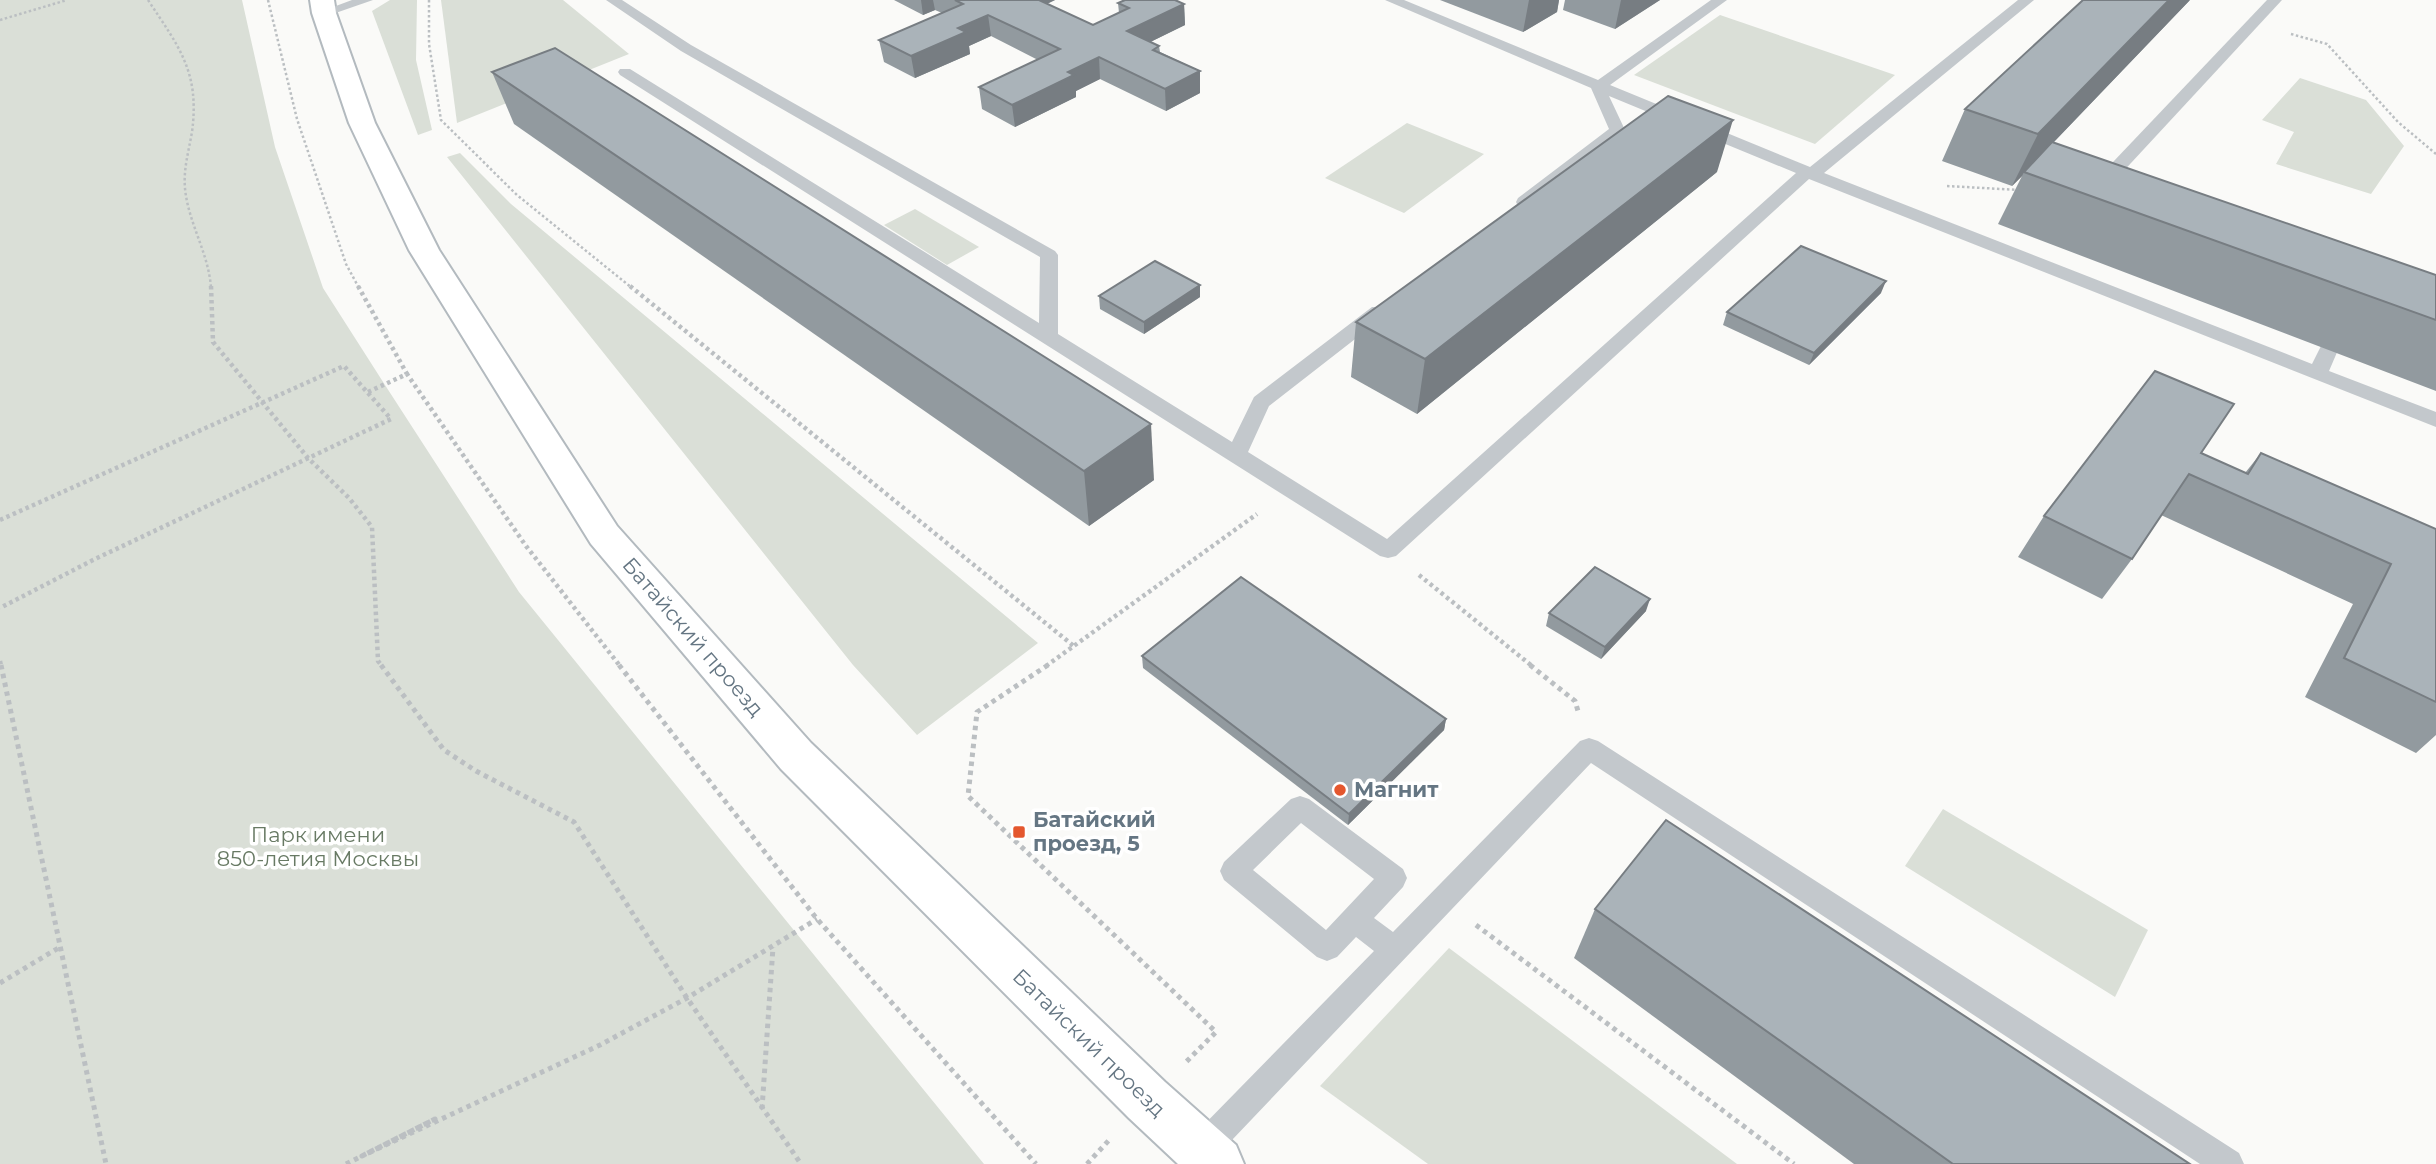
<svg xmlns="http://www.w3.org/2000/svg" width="2436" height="1164" font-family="Montserrat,sans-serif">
  <rect width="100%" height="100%" fill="#fafaf8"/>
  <g fill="#dadfd7">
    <path d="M0,0H242L275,147L323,288L385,385L519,592L984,1164H0Z"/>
    <path d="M390,0H417L416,60L432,130L418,135L372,11Z"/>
    <path d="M441,0H563L629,54L457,123Z"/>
    <path d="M1720,15L1895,75L1815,144L1634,75Z"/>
    <path d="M2300,78L2366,100L2404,146L2371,194L2276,164L2294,132L2262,120Z"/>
    <path d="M1407,123L1484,154L1404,213L1325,178Z"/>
    <path d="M460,153L511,204L1038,643L917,735L853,665L447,157Z"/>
    <path d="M915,209L979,247L947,265L884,225Z"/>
    <path d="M1943,809L2148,930L2115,997L1905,866Z"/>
    <path d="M1449,948L1737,1164H1428L1320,1086Z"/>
  </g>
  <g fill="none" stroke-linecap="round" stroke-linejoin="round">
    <g stroke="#b3babf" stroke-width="4">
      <path id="secondary" d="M310,0H334L336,13L375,123L439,250L617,526L811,743L1165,1082L1236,1145L1244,1164H1178L1129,1118L781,769L591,544L409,250L349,123L312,13Z"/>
    </g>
    <g stroke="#bbbfc2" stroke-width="2.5" stroke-dasharray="2.5 2.5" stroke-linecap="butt">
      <path d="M148,0C179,47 200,72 192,132C188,155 182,173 186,196C191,227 209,256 211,288"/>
      <path d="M268,0L297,119L346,264L359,288"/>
      <path d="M429,0V44L441,120L517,195L632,288"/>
      <path d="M0,20L67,0"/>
      <path d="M2291,34L2327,44L2398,122L2436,154"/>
      <path d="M1947,186L2019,190"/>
    </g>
    <g stroke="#bbbfc2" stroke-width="4.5" stroke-dasharray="3.5 3.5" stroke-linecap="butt">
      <path d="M211,286L213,342L308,458L349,498L372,527L378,661L382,666"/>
      <path d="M358,286L407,374"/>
      <path d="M630,286L1075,647"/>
      <path d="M368,392L407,374L526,546L620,666"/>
      <path d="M0,520L344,366L391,419L93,560L0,608"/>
      <path d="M1419,575L1532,666"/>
      <path d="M0,661L1,666"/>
      <path d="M1046,666L1257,514"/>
    </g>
    <g stroke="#bbbfc2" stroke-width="5" stroke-dasharray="4.5 4.5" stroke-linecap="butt">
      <path d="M1,665L106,1164"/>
      <path d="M381,665L444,750L476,771L574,822L687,998L801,1164"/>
      <path d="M619,665L817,919L1036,1164"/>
      <path d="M1048,665L977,712L968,796L1216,1032L1185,1063"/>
      <path d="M1530,665L1575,701L1578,711"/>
      <path d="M1476,925L1794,1164"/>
      <path d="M0,983L60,947"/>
      <path d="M762,1109L773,947"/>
      <path d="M346,1164L435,1119L362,1156L600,1045L687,998L817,919"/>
      <path d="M1087,1164L1110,1139"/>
    </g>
    <g fill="#c3c8cc" fill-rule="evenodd">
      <path d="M352,0H373L324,17L317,13Z"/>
      <path d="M606,0H622L691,45L1055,251L1058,255V334L1232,442L1254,397L1372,307H1386L1388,311L1386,315L1269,406L1248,452L1387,539L1796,173L1609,96L1625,130L1623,133L1530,206H1518L1516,202L1518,198L1609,129L1591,88L1385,0H1404L1598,80L1711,0H1727L1610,85L1810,167L2018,0H2034L1824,173L2312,364L2321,346H2335L2338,350L2329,371L2436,412V427L1809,179L1396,556L1388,558L1380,556L620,75L618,72L620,69H630L1039,323L1040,257L681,51Z"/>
      <path d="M2267,0H2282L2106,190H2094L2092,186L2094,182Z"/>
      <path d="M1589,738L1598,741L2239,1153L2244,1164H2200L1591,763L1212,1161L1205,1164L1190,1161L1185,1150L1190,1139L1374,951L1356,937L1337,957L1327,961L1317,957L1224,880L1220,871L1224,862L1291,799L1300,796L1309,799L1403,869L1407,878L1403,887L1374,918L1393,932L1580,741ZM1301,823L1374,879L1326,930L1253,870Z"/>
    </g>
    <use href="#secondary" fill="#fff" fill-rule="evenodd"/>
  </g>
  <g fill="#929a9f">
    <path d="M894,0H1055L1047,4L1093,25L1119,13L1118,3L1184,4L1185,25L1150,42L1159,46L1160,52L1200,71V93L1166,111L1100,79L1076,91V97L1015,127L982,109L979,87L1038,60L991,36L969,46L970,54L915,78L884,62L879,40L942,13L935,10L923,15Z"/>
    <path d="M1440,0H1559L1557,12L1523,32Z"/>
    <path d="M1565,0H1660L1615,29L1563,10Z"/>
    <path d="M2190,0L2053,143L2436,275V391L1998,224L2022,176L2012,186L1942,161L1965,109Z"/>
    <path d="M492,72L1154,480L1089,526L514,124Z"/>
    <path d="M1717,172L1417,414L1351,377L1356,322Z"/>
    <path d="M1881,293L1809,365L1723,325L1727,312Z"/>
    <path d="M1099,296L1200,297L1144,334L1100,309Z"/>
    <path d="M2201,453L2245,473L2261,453L2436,529V735L2416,753L2305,697L2353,604L2161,515L2132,559L2102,599L2018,557L2044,516Z"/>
    <path d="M1646,611L1601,659L1546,626L1549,613Z"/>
    <path d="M1142,656L1446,719L1444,730L1348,825L1143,668Z"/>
    <path d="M1595,909L2190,1164H1854L1574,958Z"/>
  </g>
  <g fill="#777d82">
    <path d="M921,0H933L935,10L923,15Z"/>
    <path d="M1023,0H1055L1025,14Z"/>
    <path d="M1529,0H1559L1557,12L1523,32Z"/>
    <path d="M1621,0H1660L1615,29Z"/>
    <path d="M2169,0H2190L2025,172H2024L2022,176L2012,186L2038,134Z"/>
    <path d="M1184,4L1185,25L1128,53L1127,31Z"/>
    <path d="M988,15L991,36L969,46L970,54L915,78L911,56L958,28Z"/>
    <path d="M1099,57L1100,79L1076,91V97L1015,127L1012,105L1068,72Z"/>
    <path d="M1200,71V93L1166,111L1165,89Z"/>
    <path d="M1733,120L1717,172L1417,414L1425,359Z"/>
    <path d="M1886,281L1881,293L1809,365L1814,353Z"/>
    <path d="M1200,285V297L1144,334V322Z"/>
    <path d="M1151,424L1154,480L1089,526L1084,471Z"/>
    <path d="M1650,599L1646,611L1601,659L1605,647Z"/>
    <path d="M1446,719L1444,730L1348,825L1349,814Z"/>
  </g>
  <g fill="#aab3b9" stroke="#777d82" stroke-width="2">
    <path d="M955,0H1039L1093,25L1129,8L1118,3L1125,0H1175L1184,4L1127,31L1159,46L1153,50L1200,71L1165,89L1099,57L1068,72L1074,75L1012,105L979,87L1060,49L988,15L958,28L966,32L911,56L879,40L963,4Z"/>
    <path d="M2083,0H2169L2038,134L1965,109Z"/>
    <path d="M555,48L1151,424L1084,471L492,72Z"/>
    <path d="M1668,96L1733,120L1425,359L1356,322Z"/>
    <path d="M2052,142L2436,275V320L2024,172Z"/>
    <path d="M1801,246L1886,281L1814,353L1727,312Z"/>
    <path d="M1155,261L1200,285L1144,322L1099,296Z"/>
    <path d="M2155,371L2234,404L2201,453L2248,474L2261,453L2436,529V702L2344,658L2391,564L2189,474L2132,559L2044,516Z"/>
    <path d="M1595,567L1650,599L1605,647L1549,613Z"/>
    <path d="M1241,577L1446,719L1349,814L1142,656Z"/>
    <path d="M1666,820L2190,1164H1953L1595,909Z"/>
  </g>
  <g fill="#e4572e" stroke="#fff" stroke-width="2.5">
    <circle cx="1340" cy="790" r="7"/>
    <rect x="1012" y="825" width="14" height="14" rx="3.5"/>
  </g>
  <g text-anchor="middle" stroke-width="7" stroke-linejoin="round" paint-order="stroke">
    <g font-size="21" fill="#657683" stroke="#fff">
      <text transform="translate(693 637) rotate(49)" y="7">Батайский проезд</text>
      <text transform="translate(1089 1043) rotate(44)" y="7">Батайский проезд</text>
    </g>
    <g font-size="21" font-weight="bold" fill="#657683" stroke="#fff" text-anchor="start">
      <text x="1354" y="797">Магнит</text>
      <text x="1033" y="827">Батайский<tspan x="1033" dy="24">проезд, 5</tspan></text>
    </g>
    <g font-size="21" fill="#687a64" stroke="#fff">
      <text x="318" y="842">Парк имени<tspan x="318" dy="24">850-летия Москвы</tspan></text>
    </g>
  </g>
</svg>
